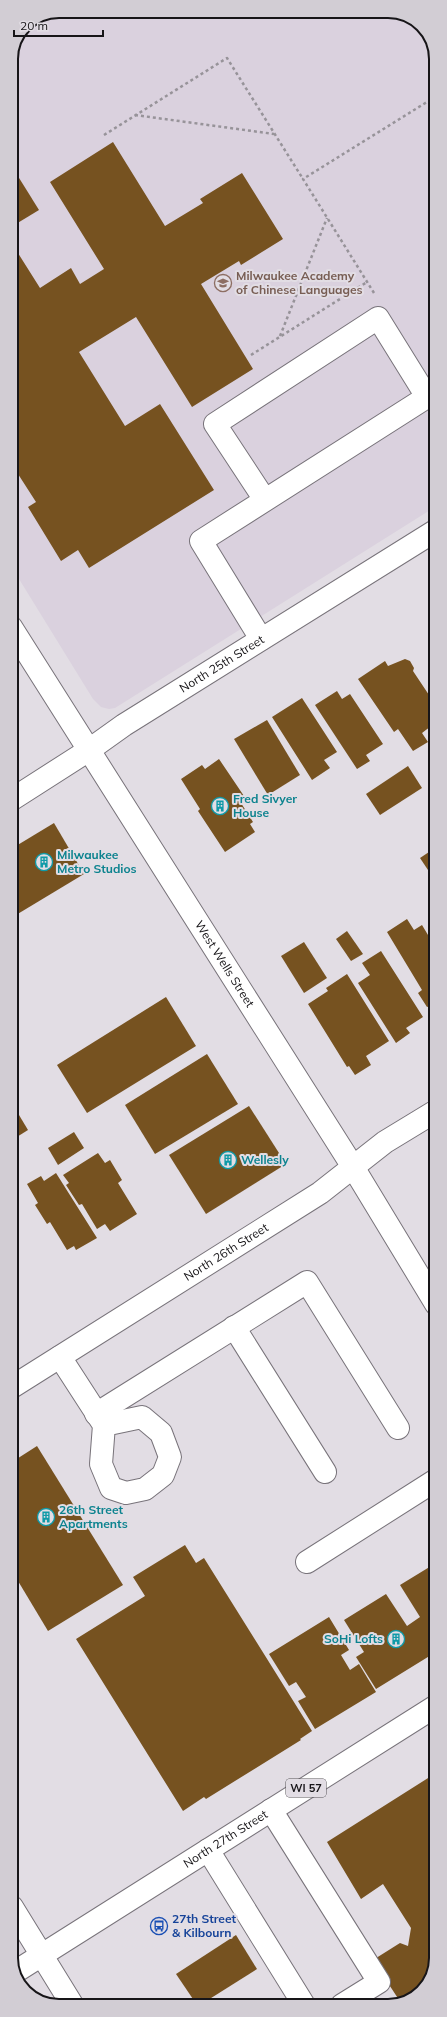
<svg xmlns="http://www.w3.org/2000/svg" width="447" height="2017" font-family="Mulish,sans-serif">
  <rect width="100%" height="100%" fill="#e2dde4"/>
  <path fill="#dad1de" d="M59,11H394L422,25L435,50V507L115,708L109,709L101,707L93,699L11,566V59L25,25Z"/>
  <g fill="#765220">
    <path d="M113,142L165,226L203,203L200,199L242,173L283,239L241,265L239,261L201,284L253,369L192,407L136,317L79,352L125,426L160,404L214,490L89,568L78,550L61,561L28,507L36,502L18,474L11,478V242L40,288L71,268L80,284L104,269L50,182Z"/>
    <path d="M11,165L39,210L11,227Z"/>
    <path d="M405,659L410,661L414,668L413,671L435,704V714L433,716L435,723L422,733L428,742L413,751L398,729L394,732L358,679L385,661L388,666Z"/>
    <path d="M337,691L342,699L350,694L383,744L366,755L370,761L357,769L315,705Z"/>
    <path d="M302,698L337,752L324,760L330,768L312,780L272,717Z"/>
    <path d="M267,720L300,775L268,795L234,739Z"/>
    <path d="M219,759L246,799L241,803L253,822L250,824L255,832L225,852L198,811L200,809L181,779L202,765L205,769Z"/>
    <path d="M408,766L422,788L380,815L366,794Z"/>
    <path d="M54,823L84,874L11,918V849Z"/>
    <path d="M435,848L436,882L420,858Z"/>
    <path d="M407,919L414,930L422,925L428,935L432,933L436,938V1015L430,1006L427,1007L418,993L422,990L387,932Z"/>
    <path d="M347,931L363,954L351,961L336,939Z"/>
    <path d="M304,942L327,978L304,993L281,956Z"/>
    <path d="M381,951L423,1017L406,1028L410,1033L396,1043L358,983L370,975L362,963Z"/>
    <path d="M347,974L389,1041L366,1056L371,1065L355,1075L349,1066L347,1067L308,1004L328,991L326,988Z"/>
    <path d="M166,997L196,1046L87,1113L57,1065Z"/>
    <path d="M207,1054L238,1104L155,1154L125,1105Z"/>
    <path d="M13,1105L28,1130L12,1140L11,1106Z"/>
    <path d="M249,1106L286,1164L206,1214L169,1155Z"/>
    <path d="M74,1132L84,1148L58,1165L48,1148Z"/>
    <path d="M98,1153L105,1163L110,1160L122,1180L118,1183L137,1214L110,1231L105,1224L97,1229L82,1204L79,1205L66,1185L69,1183L63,1175Z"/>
    <path d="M56,1173L97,1238L76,1250L74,1246L67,1250L50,1222L47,1224L35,1205L38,1203L27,1184L41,1176L44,1181Z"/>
    <path d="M37,1446L123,1585L48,1631L12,1571V1462Z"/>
    <path d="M185,1545L196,1563L204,1558L312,1731L300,1739L301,1740L206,1799L204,1797L183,1811L76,1639L145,1596L133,1577Z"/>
    <path d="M436,1563V1652L376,1689L356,1657L364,1652L344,1620L386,1594L407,1626L420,1617L400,1585Z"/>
    <path d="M329,1617L349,1650L341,1655L350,1670L359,1664L376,1692L315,1729L298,1701L306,1697L296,1682L289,1686L269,1654Z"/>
    <path d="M436,1773V1958L424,1989L401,2003L373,1960L400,1943L408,1946L411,1928L383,1884L361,1899L327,1842Z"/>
    <path d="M236,1935L257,1969L200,2005H197L176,1974Z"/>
  </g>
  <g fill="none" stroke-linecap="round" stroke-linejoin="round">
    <g stroke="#78737a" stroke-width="24">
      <g id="minor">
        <path id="s1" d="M11,627L353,1167L436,1304"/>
        <path d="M261,639L201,541L427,397L378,318L215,424L265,500"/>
        <path id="s2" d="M11,800L89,750L124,725L435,531"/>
        <path d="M234,1327L325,1472"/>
        <path d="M60,1357L104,1425L101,1464L111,1488L126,1493L145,1489L163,1475L170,1457L161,1433L142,1417L104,1425"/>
        <path id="s3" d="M12,1387L320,1193L385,1142L436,1111"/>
        <path d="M96,1414L307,1282L398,1428"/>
        <path d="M307,1562L436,1480"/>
        <path d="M271,1810L379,1982L342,2005"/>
        <path d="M208,1850L304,2005"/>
        <path d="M12,1907L73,2006"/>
      </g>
    </g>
    <g stroke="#78737a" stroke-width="24">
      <g id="major">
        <path id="s4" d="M15,1972L436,1706"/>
      </g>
    </g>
    <g stroke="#979399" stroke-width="2.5" stroke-dasharray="3 3" stroke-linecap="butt">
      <path d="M135,115L274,134"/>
      <path d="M104,135L227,58L303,179"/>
      <path d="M374,293L303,179L435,97"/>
      <path d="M280,336L327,218"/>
      <path d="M251,355L367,282"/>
    </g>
    <use href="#minor" stroke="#fff" stroke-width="22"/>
    <use href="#major" stroke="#fff" stroke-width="22"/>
  </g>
  <defs>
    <g id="school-ring" transform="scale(0.9)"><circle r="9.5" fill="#e2dde4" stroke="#8d6e63" stroke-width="1.5"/><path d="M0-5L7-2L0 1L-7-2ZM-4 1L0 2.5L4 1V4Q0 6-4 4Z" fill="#8d6e63"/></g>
    <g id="building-ring" transform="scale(0.9)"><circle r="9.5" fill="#e2dde4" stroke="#0f9aa8" stroke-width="1.5"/><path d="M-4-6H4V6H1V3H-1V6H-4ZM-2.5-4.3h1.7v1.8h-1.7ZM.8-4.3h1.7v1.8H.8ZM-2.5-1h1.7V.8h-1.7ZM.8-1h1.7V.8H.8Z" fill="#0f9aa8"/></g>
    <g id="bus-ring" transform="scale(0.9)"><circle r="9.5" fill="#e2dde4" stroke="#1a4fb4" stroke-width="1.5"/><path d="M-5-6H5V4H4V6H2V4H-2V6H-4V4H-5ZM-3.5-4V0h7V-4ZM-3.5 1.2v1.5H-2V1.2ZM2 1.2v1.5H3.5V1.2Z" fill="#1a4fb4"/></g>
  </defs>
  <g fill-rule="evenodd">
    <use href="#school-ring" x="223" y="283"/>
    <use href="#building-ring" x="220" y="806"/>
    <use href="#building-ring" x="44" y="862"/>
    <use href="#building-ring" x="228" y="1160"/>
    <use href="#building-ring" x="46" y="1517"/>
    <use href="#building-ring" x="396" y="1639"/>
    <use href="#bus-ring" x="159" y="1926"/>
  </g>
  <g text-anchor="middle" stroke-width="4" stroke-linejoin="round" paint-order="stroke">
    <rect fill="#e2dde4" stroke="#545155" stroke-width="1" x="286" y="1779" width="40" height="18" rx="3"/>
    <g font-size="11" font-weight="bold" fill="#171518">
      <text x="306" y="1792">WI 57</text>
    </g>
    <g font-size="12" font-weight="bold" fill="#785e54" stroke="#e2dde4" text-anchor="start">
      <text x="236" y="280">Milwaukee Academy<tspan x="236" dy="14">of Chinese Languages</tspan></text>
    </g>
    <g font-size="12" fill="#171518" stroke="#e2dde4">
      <text dy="4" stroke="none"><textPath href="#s2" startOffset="251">North 25th Street</textPath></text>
      <text dy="4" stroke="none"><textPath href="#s1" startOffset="399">West Wells Street</textPath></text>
      <text dy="4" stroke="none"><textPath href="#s3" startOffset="253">North 26th Street</textPath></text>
      <text dy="4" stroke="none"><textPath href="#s4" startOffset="249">North 27th Street</textPath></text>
    </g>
    <g font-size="12" font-weight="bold" fill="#0d838f" stroke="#e2dde4" text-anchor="start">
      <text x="233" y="803">Fred Sivyer<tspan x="233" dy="14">House</tspan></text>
      <text x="57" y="859">Milwaukee<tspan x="57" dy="14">Metro Studios</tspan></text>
      <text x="241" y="1164">Wellesly</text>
      <text x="59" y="1514">26th Street<tspan x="59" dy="14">Apartments</tspan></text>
      <text x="383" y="1643" text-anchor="end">SoHi Lofts</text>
    </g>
    <g font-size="12" font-weight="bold" fill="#164399" stroke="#e2dde4" text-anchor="start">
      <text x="172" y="1923">27th Street<tspan x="172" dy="14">&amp; Kilbourn</tspan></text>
    </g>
  </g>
  <path d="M0 0H447V2017H0ZM59 18H388A41 41 0 0 1 429 59V1958A41 41 0 0 1 388 1999H59A41 41 0 0 1 18 1958V59A41 41 0 0 1 59 18Z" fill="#d2cdd4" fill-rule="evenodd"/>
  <path fill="none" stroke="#171518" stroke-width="2" d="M59 18H388A41 41 0 0 1 429 59V1958A41 41 0 0 1 388 1999H59A41 41 0 0 1 18 1958V59A41 41 0 0 1 59 18Z"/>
  <path d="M14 30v6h89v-6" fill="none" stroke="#171518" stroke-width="2"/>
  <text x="20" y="30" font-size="12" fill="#171518" stroke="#e2dde4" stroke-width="3" paint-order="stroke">20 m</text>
</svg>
